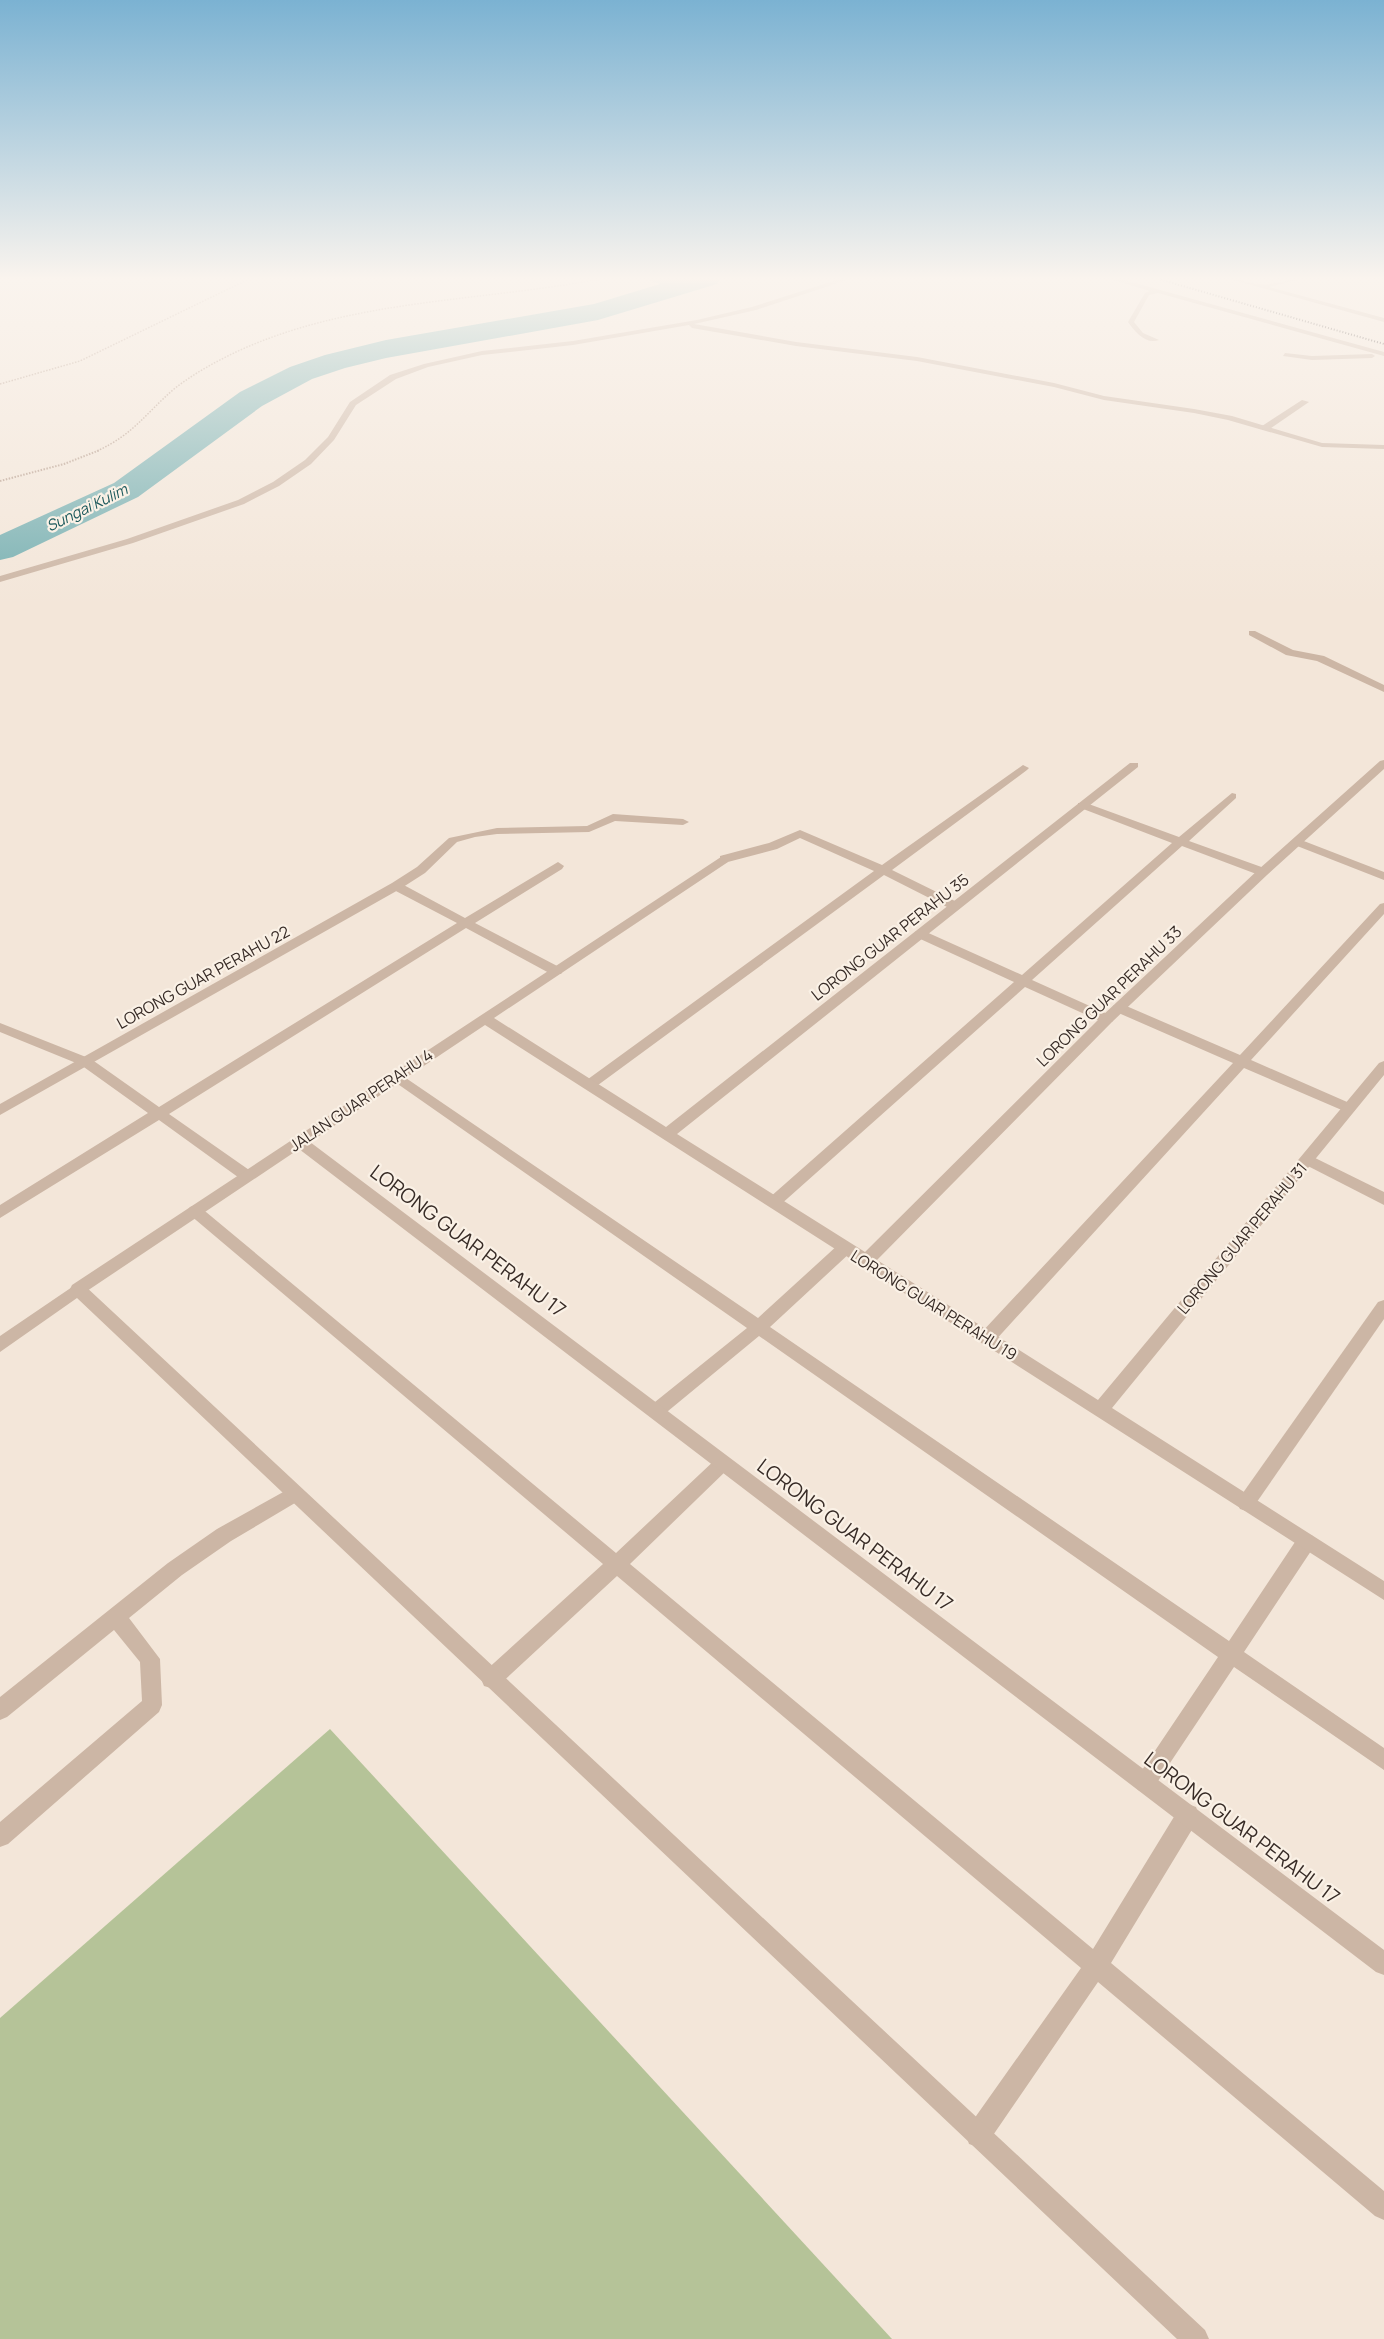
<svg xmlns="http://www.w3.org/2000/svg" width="1384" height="2339" font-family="Manrope,sans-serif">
  <rect width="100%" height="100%" fill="#f3e6d9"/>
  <path fill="#b5c398" d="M330,1729L892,2339H0V2018Z"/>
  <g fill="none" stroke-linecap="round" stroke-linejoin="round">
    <path fill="#77b0b2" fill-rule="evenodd" d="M649,278C663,278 683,276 694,287L686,292L651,281Z"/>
    <path fill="#77b0b2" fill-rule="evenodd" d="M680,278H721L717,284L598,320L386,358L345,368L312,379L262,406L138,497L13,557L0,560V535L114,483L240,392L290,367L325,355L386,340L594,304Z"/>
    <g stroke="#b89f8f" stroke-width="1.5" stroke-dasharray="1.5 1.5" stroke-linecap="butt">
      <path d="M0,384L80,361L251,278"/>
      <path d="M97,451C134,434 145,414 174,389C193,374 215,362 236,352C352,298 482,302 605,278"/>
    </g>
    <path stroke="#b89f8f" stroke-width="2" stroke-dasharray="1.5 1.5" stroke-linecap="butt" d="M0,481L64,464L100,450"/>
    <g fill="#ccb6a5" fill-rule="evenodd">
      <path d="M1302,400L1309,402L1268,430H1262V426Z"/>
      <path d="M1249,631H1255L1293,650L1324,656L1384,685V692L1317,661L1286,655L1249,635Z"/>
      <path d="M1023,765L1029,768L1027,770L892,870L959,903L961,906L959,909H951L884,875L594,1088H584L582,1085L584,1082L874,871L800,838L777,849L724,863L720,862V856L769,843L800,830L882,865Z"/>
      <path d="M1232,793L1236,794V798L1189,841L1267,869V875H1259L1182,846L1032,980L1112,1016L1114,1019L1112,1022H1102L1025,987L779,1206H769L766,1202L769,1198L1014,982L916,937L914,934L916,931H924L1022,975L1172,843L1078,807V803H1086L1179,837Z"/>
      <path d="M1296,838L1384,872V880L1292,844L1290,842Z"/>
      <path d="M558,862L564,866L562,869L475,923L561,968L563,971L561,974H551L466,928L169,1114L252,1172L255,1176L252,1180H242L159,1120L0,1218V1205L148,1113L81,1065L0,1032V1023L91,1059L159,1107L457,923L392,889V883H400L465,918Z"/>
      <path d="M1384,903V914L1251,1060L1354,1105L1356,1108L1354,1111H1344L1244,1068L993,1343L987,1345L981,1343L979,1338L981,1333L1233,1063L1114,1011L1112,1008L1114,1005H1124L1240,1055L1380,904Z"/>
      <path d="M397,1072L758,1318L839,1244H851L853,1248L851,1252L770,1327L1229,1641L1299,1536L1306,1534L1313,1536L1315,1542L1313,1548L1244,1652L1384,1748V1770L1234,1667L1152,1790L1145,1793L1138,1790L1134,1783L1138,1776L1218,1657L759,1336L662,1416L656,1418L650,1416L647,1411L650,1406L747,1328L392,1080L390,1077L392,1074Z"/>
      <path d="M1307,1154L1384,1192V1205L1302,1163L1300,1159Z"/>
      <path d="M195,1205L200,1207L616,1553L717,1458L723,1455L729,1458L732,1463L729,1468L630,1564L1093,1949L1180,1807L1188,1804L1196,1807L1199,1815L1196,1823L1111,1963L1384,2191V2220L1375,2216L1098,1982L987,2144L978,2147L969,2144L966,2135L969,2126L1081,1968L617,1576L498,1686L491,1688L484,1686L481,1679L484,1672L603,1564L190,1215L187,1211L190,1207Z"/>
      <path d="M1384,1300V1319L1252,1509L1246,1511L1240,1509L1237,1503L1240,1497L1378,1302Z"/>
      <path d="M294,1486L300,1488L303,1494L300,1500L231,1541L182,1575L129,1618L160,1659L162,1705L159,1712L8,1844L0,1847V1822L142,1701L140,1662L114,1630L7,1717L0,1720V1697L168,1563L217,1529Z"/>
    </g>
    <g fill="#ccb6a5" fill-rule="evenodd">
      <path d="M843,278H853L756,310L694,324L796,342L917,357L1054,383L1104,396L1194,409L1232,416L1322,443L1384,445V449L1322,447L1228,420L1194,413L1104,400L1054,387L917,361L796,346L692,328L689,325L573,345L482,355L428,367L396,379L356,405L334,440L311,464L279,486L244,504L133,543L0,582V576L127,539L238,500L273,482L305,460L328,437L350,402L390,375L424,364L482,351L573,341L697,320L752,307Z"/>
      <path d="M1106,278H1117L1384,352V356L1158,293L1149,295L1134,322L1143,333L1159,340C1146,345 1135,332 1128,322L1145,293L1150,291Z"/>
      <path d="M1226,278C1238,278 1248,284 1260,284C1274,286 1289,278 1304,278L1269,287L1384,318V322Z"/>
      <path d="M1285,353L1312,356L1372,354L1375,356L1372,358L1312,360L1283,356Z"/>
      <path d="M1384,760V769L1267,875L1112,1022L877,1260L1098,1400L1379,1063L1384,1061V1075L1112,1408L1384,1581V1600L485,1025L310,1142L1384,1950V1975L1376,1972L299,1149L84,1293L78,1295L72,1293L70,1289L72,1285L724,855L728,856V862L494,1018L666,1127L1130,763H1138V767L677,1134L865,1252L1102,1016L1259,869L1380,761Z"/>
      <path d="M613,814L683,819L689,822L683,825L615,821L589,832L497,834L475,837L457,842L425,873L400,889L0,1115V1104L392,883L417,867L449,838L497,828L587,826Z"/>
    </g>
    <path fill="#ccb6a5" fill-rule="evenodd" d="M78,1283L84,1285L1205,2330L1209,2339H1177L77,1298L0,1352V1336Z"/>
    <path stroke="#372b26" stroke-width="2" stroke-dasharray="1 2" stroke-linecap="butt" d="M1155,278L1384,344"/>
  </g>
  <linearGradient id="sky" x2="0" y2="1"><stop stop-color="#7bb2d2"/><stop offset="0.46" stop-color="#faf4ee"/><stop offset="1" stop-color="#faf4ee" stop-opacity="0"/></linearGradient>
  <rect width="1384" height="606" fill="url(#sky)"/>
  <g text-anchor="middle" stroke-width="4.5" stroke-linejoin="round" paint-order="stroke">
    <g font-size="15" font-style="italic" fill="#1a585b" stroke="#faf1e6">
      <text transform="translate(87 508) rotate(-26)" y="5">Sungai Kulim</text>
    </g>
    <g font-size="16" fill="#372b26" stroke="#faf1e6">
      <text transform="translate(890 937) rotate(-38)" y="6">LORONG GUAR PERAHU 35</text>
      <text transform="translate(203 977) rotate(-29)" y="6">LORONG GUAR PERAHU 22</text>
      <text transform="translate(1109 996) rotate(-44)" y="6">LORONG GUAR PERAHU 33</text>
      <text transform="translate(361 1100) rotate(-34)" y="6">JALAN GUAR PERAHU 4</text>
      <text transform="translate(1242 1238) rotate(-50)" y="6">LORONG GUAR PERAHU 31</text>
      <text transform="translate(934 1305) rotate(32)" y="6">LORONG GUAR PERAHU 19</text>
    </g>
    <g font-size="20" fill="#372b26" stroke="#faf1e6">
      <text transform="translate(468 1241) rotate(37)" y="7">LORONG GUAR PERAHU 17</text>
      <text transform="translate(855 1535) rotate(37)" y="7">LORONG GUAR PERAHU 17</text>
      <text transform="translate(1242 1828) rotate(37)" y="7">LORONG GUAR PERAHU 17</text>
    </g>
  </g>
</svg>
